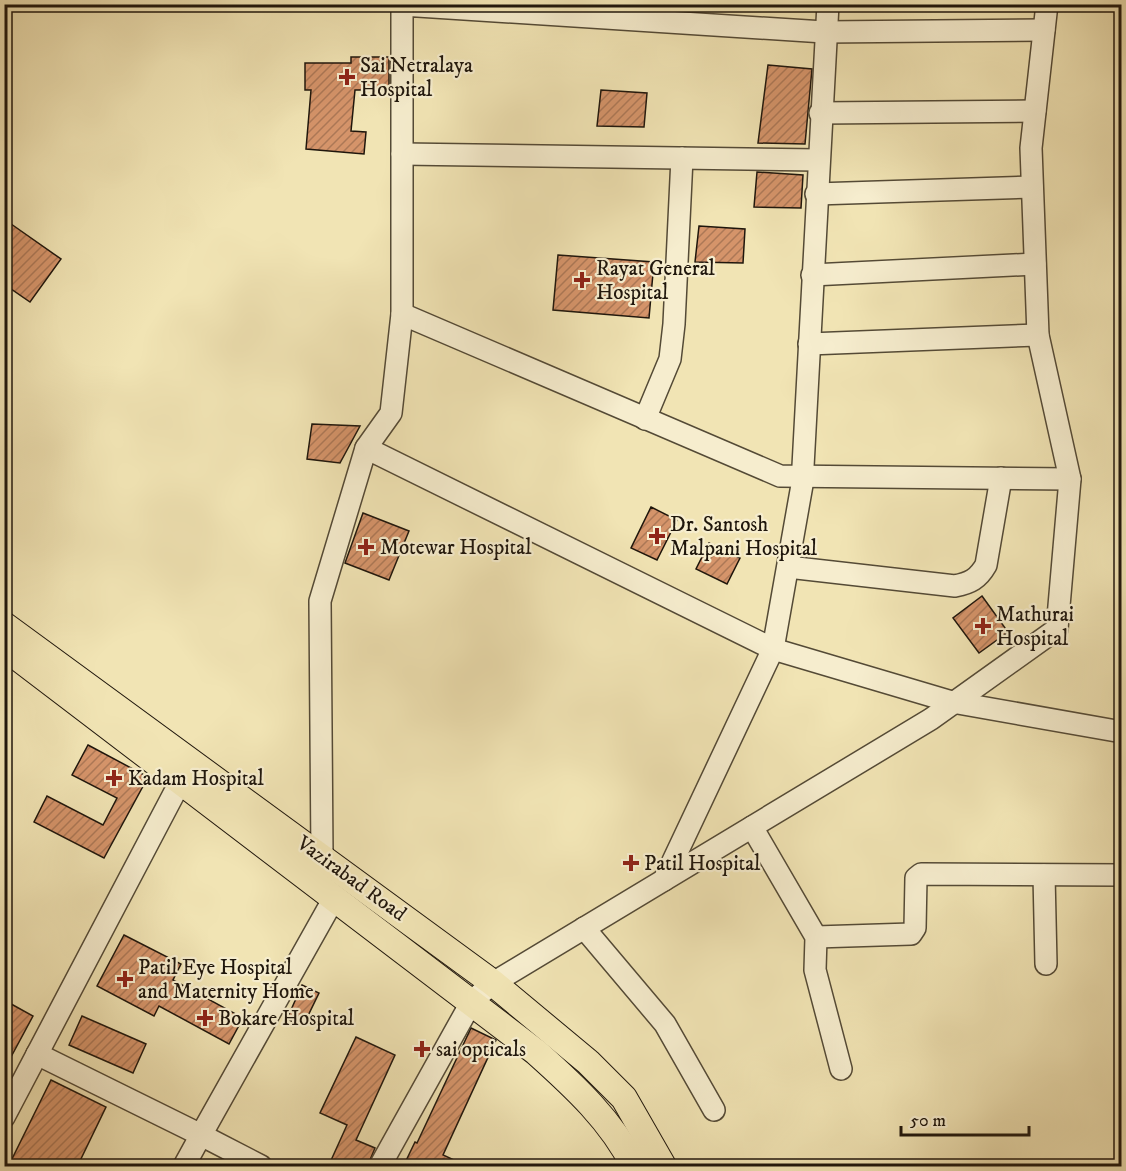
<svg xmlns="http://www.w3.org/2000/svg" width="1126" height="1171" font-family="'IM FELL DW Pica',serif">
  <defs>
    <pattern id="building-hatch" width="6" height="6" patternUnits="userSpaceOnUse" patternTransform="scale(1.5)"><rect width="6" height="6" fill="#d5946a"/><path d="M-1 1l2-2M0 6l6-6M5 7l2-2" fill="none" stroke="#ac7856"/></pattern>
  </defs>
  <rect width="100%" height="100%" fill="#f1e4b4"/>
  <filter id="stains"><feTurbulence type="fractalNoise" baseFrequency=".00333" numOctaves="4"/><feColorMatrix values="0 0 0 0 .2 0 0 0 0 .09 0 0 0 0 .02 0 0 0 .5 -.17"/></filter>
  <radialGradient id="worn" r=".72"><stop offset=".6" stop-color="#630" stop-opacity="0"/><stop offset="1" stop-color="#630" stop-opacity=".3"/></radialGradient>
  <g fill="url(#building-hatch)" stroke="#1f160c" stroke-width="1.5">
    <path d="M351,57H389V90H355L351,131L366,132L364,154L306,149L311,90H305V63H351Z"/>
    <path d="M768,65L812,69L805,144L758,143Z"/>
    <path d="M601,90L647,93L644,127L597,126Z"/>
    <path d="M757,172L803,175L801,208L754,207Z"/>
    <path d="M4,219L61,259L30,302L4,284Z"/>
    <path d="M699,226L745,229L743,263L695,262Z"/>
    <path d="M558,255L654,262L649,318L553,310Z"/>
    <path d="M312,424L360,426L340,463L307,459Z"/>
    <path d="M651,507L677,520L657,560L631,548Z"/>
    <path d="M363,513L409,531L389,580L345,563Z"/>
    <path d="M709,543L740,558L727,584L696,569Z"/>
    <path d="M982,596L1008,632L979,653L953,618Z"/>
    <path d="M88,745L148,777L104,858L34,822L47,796L103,825L117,798L72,775Z"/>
    <path d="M124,935L181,964L173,980L243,1018L229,1044L159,1006L154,1016L97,986Z"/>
    <path d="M302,985L319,993L303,1026L287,1019Z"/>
    <path d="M4,1000L33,1016L4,1070Z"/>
    <path d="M82,1016L146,1044L133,1073L69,1045Z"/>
    <path d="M471,1028L496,1040L443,1155L469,1167H403L415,1142L417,1143Z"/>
    <path d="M356,1037L395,1055L356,1140L375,1148L367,1167H328L347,1125L320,1113Z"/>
    <path d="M51,1080L106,1107L77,1167H8Z"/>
  </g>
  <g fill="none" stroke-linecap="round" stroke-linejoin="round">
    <g stroke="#544a36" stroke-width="24">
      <g id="minor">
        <path d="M820,113L1035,111"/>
        <path d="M402,154L818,160"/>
        <path d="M816,194L1032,187"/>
        <path d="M812,275L1035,264"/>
        <path d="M402,314V5L824,32L1044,30"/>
        <path d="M809,344L1038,335"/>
        <path d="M645,419L670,359L674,324L682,158"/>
        <path d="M366,448L391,413L402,314L780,476L1070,479"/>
        <path d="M788,567L955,586C970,583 978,579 986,565L1001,478"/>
        <path d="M752,827L816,937L815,970L841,1069"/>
        <path d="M322,856L320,601L366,448L773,649L952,702L1122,732"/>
        <path d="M1044,875L1046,964"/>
        <path d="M664,880L773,649L802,485L828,4"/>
        <path d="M584,928L665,1024L714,1110"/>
        <path d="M816,937L911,934L915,928L916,878L921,874L1122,875"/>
        <path d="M37,1054L201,1135L333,900"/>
        <path d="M4,1117L188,767"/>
        <path d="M184,1166L201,1135L261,1166"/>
        <path d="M380,1166L472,1001L493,983L931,719L1057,629L1070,479L1038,335L1031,148L1047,4"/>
      </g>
    </g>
    <g stroke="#1f160c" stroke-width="28">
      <g id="major">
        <path d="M4,625L493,983L588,1062L624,1098L663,1166"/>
        <path d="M4,647L536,1052C574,1086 612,1121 634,1166"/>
      </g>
    </g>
    <use href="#minor" stroke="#f6edce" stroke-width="21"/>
    <use href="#major" stroke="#f1e4b4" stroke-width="26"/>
  </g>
  <g fill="#8f2418" stroke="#f6edce" stroke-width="2">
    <path d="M344 68h6v6h6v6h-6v6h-6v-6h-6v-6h6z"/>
    <path d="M579 271h6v6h6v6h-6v6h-6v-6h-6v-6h6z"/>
    <path d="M654 527h6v6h6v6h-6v6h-6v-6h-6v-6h6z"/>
    <path d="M363 538h6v6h6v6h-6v6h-6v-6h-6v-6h6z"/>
    <path d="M980 617h6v6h6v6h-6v6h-6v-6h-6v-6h6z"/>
    <path d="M111 769h6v6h6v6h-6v6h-6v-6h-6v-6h6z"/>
    <path d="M628 854h6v6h6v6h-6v6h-6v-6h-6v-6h6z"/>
    <path d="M122 970h6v6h6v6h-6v6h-6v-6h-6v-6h6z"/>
    <path d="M202 1009h6v6h6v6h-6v6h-6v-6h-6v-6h6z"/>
    <path d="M419 1040h6v6h6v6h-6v6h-6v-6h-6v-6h6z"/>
  </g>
  <g text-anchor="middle" stroke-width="4.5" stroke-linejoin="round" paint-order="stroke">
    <g font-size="21" fill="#1f160c" stroke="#f6edce" text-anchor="start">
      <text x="360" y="72">Sai Netralaya<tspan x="360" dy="24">Hospital</tspan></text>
      <text x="596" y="275">Rayat General<tspan x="596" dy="24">Hospital</tspan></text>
      <text x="670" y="531">Dr. Santosh<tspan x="670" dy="24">Malpani Hospital</tspan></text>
      <text x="380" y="554">Motewar Hospital</text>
      <text x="996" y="621">Mathurai<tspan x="996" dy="24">Hospital</tspan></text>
      <text x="128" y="785">Kadam Hospital</text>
      <text x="644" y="870">Patil Hospital</text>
      <text x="138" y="974">Patil Eye Hospital<tspan x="138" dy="24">and Maternity Home</tspan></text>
      <text x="218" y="1025">Bokare Hospital</text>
      <text x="436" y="1056">sai opticals</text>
    </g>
    <g font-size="21" fill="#1f160c" stroke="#f6edce">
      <text transform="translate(352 878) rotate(36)" y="7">Vazirabad Road</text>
    </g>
  </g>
  <rect width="1126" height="1171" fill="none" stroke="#f1e4b4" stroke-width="24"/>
  <rect x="6" y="6" width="1114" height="1159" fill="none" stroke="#1f160c" stroke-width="3"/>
  <rect x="12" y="12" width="1102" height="1147" fill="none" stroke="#1f160c" stroke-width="1.5"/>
  <path d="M901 1126v9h128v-9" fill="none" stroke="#1f160c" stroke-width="3"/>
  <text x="910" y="1126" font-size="18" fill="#1f160c" stroke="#f6edce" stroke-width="4.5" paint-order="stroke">50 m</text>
  <rect width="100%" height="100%" filter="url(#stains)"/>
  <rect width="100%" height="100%" fill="url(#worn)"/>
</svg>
